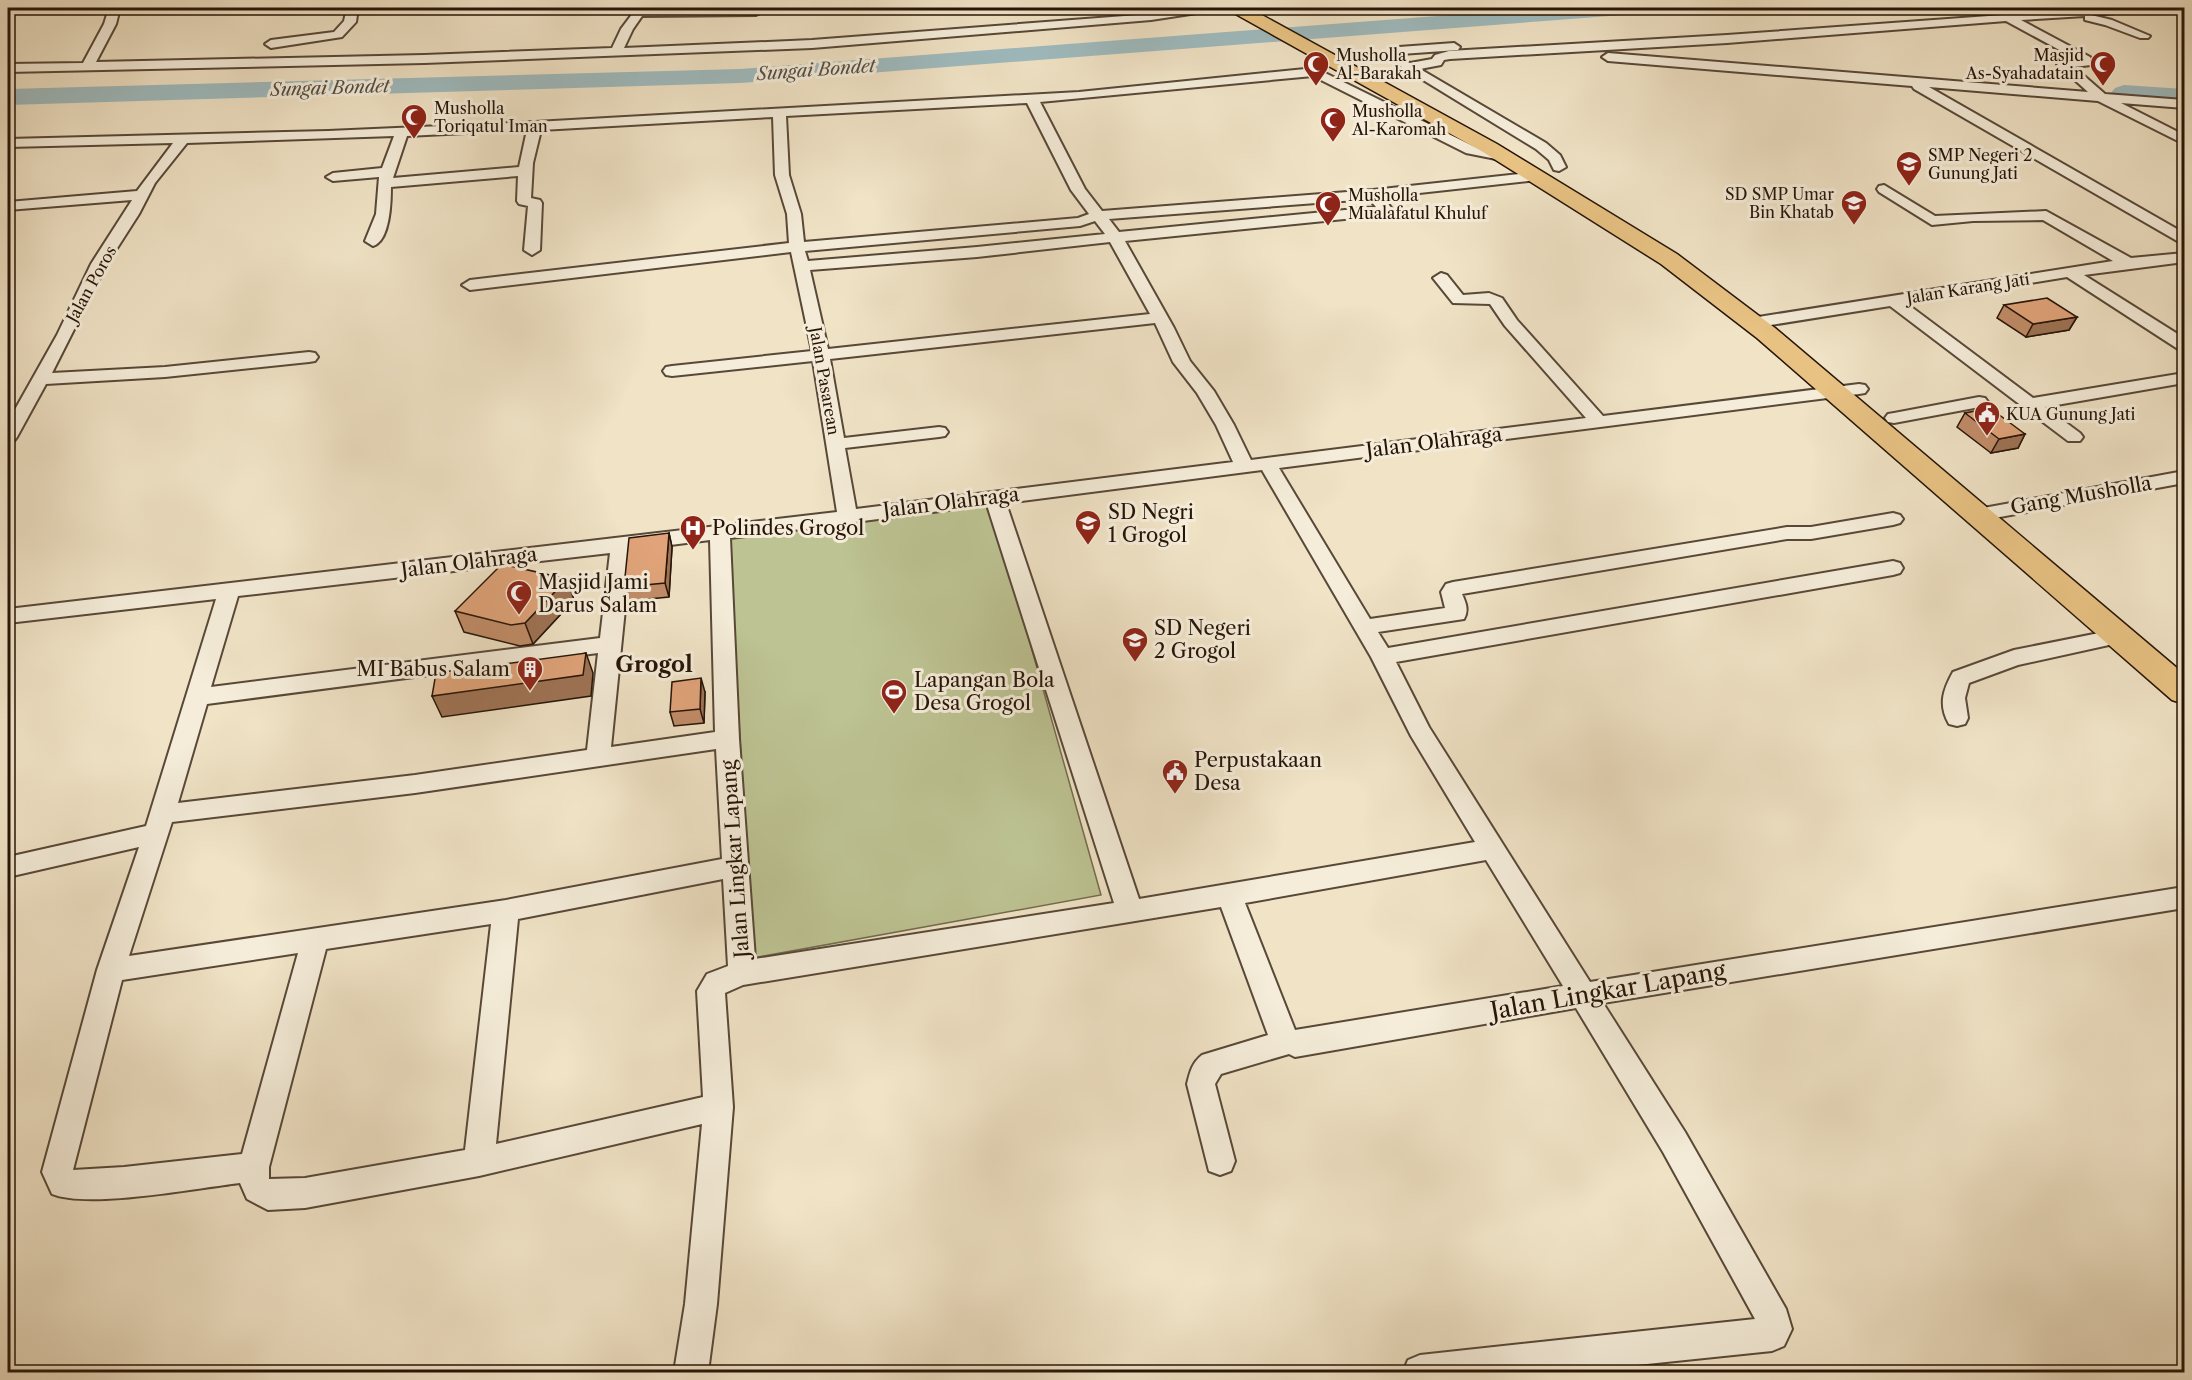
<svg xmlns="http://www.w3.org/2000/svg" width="2192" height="1380" font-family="'Libre Caslon Text',serif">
  <rect width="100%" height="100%" fill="#f0e3c6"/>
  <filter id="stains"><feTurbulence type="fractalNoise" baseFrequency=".00333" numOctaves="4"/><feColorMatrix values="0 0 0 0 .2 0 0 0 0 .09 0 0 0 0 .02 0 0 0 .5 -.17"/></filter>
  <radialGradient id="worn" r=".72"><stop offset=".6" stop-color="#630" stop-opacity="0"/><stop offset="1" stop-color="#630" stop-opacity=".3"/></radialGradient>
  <path fill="#bdc393" stroke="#726c4e" stroke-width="1.5" d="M990,501L1101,895L753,958L728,536Z"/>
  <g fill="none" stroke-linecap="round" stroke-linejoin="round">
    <g fill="#9fbbbf" fill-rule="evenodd">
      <path d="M1541,8H1634L1631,13L1623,15L740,83L8,105V89L740,69Z"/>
      <path d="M2124,85L2184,89V105L2115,98L2111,93L2115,88Z"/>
    </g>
    <g stroke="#584838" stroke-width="4">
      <g id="street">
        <path d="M109,8H120L116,24L96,62L424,55L612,48L621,29L633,13L630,8L644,10L756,9L762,12L756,15L642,16L633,29L624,48L812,40L1151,14L1191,8H1216L1210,11L1151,20L812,48L424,63L8,72V64L83,63L104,24Z"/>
        <path d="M347,8H358L356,22L342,37L271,48L265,44L271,40L334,32L344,21Z"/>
        <path d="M2101,8H2145L2140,11L2091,15L2112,20L2150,36L2148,38H2140L2105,25L2085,20V16L2021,20L2090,57L2093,62L2091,65L2074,67L2105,94L2184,100V108L2121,103L2184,135V144L2098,101L1929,87L2184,233V243L2179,242L1914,89L1912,86L1608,61L1602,57L1608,53L2088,92L2057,64L2059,61L2076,59L2006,21L1727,43L1450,59L1444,60L1441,65L1420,69L1546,143L1560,155L1566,167L1559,171L1554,170L1549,160L1536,149L1397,64L1403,60L1410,63L1432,59L1435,55L1449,51L1727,35Z"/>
        <path d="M1454,43L1460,47L1458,50L1401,54L1388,60L1382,56L1399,47Z"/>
        <path d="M1315,68L1475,147L1511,154L1513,157L1506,161L1466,153L1313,76L1040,102L1085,189L1102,211L1373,190L1537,172L1544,176L1537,180L1383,197L1392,209L1389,214L1384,215L1125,241L1174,328L1190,361L1214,391L1234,425L1251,460L1586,418L1505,326L1490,304L1453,303L1433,278L1441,273L1447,275L1463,295L1489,293L1502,298L1517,320L1603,416L1859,384L1865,385L1868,389L1865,393L1859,394L1279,468L1370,619L1445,608L1441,592L1446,584L1453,582L1787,527H1811L1893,513L1900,515L1903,519L1900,523L1893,525L1811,539H1787L1462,594C1466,603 1469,610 1464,619L1378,632L1388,648L1893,561L1900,563L1903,568L1900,573L1893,575L1396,662L1429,727L1590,982L2184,887V908L1603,1003L1685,1132L1786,1309L1792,1329L1784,1346L1772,1351L1570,1372H1403L1408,1360L1420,1355L1755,1319L1663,1152L1576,1008L1295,1057L1289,1054L1221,1074L1215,1084L1235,1161L1231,1171L1220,1175L1209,1171L1187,1084C1190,1072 1192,1063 1202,1055L1268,1035L1221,907L743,985L725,993L733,1107L717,1304L708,1372H674L685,1304L702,1124L479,1176L305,1208L268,1210L247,1199L240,1183C197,1188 88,1209 52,1194L42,1172L97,970L139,847L8,877V857L146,826L216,599L8,623V609L837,512L813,361L672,376L666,375L663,371L666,367L672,366L812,351L791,252L470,290L462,285L470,280L789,243L787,214L775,175L773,117L541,130L533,163L531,198L540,200L542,203L540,250L532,255L524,250L528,206L519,204L517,201L518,176L391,187C391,201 390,241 373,246L365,241L376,214L379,177L333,181L326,177L333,173L382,168L394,136L187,143L155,183L139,214L107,264L52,373L165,367L309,352L315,353L318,357L315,361L309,362L165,377L46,384L17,437L14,441L8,442V422L57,335L91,264L132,200L8,210V202L137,191L173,143L8,147V139L328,131L535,122L1079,92ZM1027,103L1071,190L1089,214L1078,218L804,242L801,214L789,175L786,116ZM527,130L519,167L393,178L407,136ZM1369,199L1376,207L1119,232L1109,219ZM1095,221L1105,234L977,247L808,261L805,251L1080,226ZM1110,242L1150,314L828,349L810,270L977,257ZM1155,323L1173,362L1197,393L1216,425L1233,462L856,509L845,448L939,437L945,436L948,432L945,428L939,427L844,438L830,359ZM1262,470L1371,657L1411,736L1475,842L1139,899L1006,503ZM987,505L1114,903L755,959L739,739L730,538ZM710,540L715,732L611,747L631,550ZM610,553L600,638L211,687L238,596ZM598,653L587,750L415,775L178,803L207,704ZM716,749L722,859L506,900L129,956L172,822L415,793ZM1486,860L1563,986L1295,1030L1245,903ZM723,879L728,966L707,974L697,991L703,1097L496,1144L518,919ZM491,924L465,1150L305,1178L269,1179V1167L326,949ZM298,953L242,1154L124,1167L73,1170L122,980Z"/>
        <path d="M1884,185L1935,216L2046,211L2131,258L2184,253V262L2084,275L2184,338V350L2178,349L2067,277L1906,303L2033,398L2184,373V383L2045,407L2080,433L2083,437L2080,441H2068L1890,306L1752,328L1746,326L1744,323L1746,320L1752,318L2113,261L2043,220L1973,221L1932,225L1879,192L1877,189L1879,186Z"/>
        <path d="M1979,397L1985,398L1988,402L1985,406L1894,423L1888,422L1885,418L1888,414L1894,413Z"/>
        <path d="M2184,471V483L1978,521L1971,519L1968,515L1971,511L1978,509Z"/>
        <path d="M2119,629L2127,631L2130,636L2127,641L2018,665L1969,683L1965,698L1968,718L1965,724L1957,726L1949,724C1938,705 1943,690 1953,672L2014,650Z"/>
      </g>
    </g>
    <g stroke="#261408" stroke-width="3">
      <path id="highway" d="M1230,8H1249L1497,144L1677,254L1775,328L2184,674V704L2172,700L1757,338L1661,264L1483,152L1232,12Z"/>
    </g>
    <use href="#street" fill="#f5edda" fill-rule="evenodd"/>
    <use href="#highway" fill="#e8c283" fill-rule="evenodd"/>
  </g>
  <g fill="#c28d69" stroke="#261408" stroke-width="1.5">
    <path d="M2004,305L2077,317L2069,330L2026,337L1997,318Z"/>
    <path d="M1965,413L2025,434L2018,448L1991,453L1957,427Z"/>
    <path d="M669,533L672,547L669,597L628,601L624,587Z"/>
    <path d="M567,579L574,600L533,644L520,646L464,632L455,611Z"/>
    <path d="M705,692L704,723L674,726L670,712Z"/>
  </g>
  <g fill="#9e7355" stroke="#261408" stroke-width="1.5">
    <path d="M2077,317L2069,330L2026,337L2033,324Z"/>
    <path d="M2025,434L2018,448L1991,453L1999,439Z"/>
    <path d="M669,533L672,547L669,597L665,583Z"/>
    <path d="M567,579L574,600L533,644L525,623Z"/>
    <path d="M586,653L593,673L591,696L442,717L432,696Z"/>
    <path d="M701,678L705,692L704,723L700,709Z"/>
  </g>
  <g fill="#e1a47a" stroke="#261408" stroke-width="1.5">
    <path d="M2047,298L2077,317L2033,324L2004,305Z"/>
    <path d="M1990,408L2025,434L1999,439L1965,413Z"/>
    <path d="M669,533L665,583L624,587L629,538Z"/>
    <path d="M502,564L567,579L525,623L511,625L455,611Z"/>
    <path d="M586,653L583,675L432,696L436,673Z"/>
    <path d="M701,678L700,709L670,712L672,682Z"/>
  </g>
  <defs>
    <g id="mosque-pin" transform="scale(1.35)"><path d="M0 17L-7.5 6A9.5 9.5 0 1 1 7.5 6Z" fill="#8f2418" stroke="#f5edda"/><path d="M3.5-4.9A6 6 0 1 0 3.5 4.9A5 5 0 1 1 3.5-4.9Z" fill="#fff"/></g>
    <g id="school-pin" transform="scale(1.35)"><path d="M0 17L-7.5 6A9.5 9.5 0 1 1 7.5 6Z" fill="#8f2418" stroke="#f5edda"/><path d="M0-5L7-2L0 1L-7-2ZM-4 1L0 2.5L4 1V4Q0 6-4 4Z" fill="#fff"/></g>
    <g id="civic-pin" transform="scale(1.35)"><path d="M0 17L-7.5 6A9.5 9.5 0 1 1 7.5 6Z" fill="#8f2418" stroke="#f5edda"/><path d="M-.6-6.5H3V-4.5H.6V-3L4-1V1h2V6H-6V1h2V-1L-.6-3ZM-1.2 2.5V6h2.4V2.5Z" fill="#fff"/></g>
    <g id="hospital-pin" transform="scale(1.35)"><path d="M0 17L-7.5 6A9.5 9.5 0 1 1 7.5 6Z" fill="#8f2418" stroke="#f5edda"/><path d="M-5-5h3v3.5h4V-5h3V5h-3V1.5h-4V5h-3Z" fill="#fff"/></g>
    <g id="building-pin" transform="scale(1.35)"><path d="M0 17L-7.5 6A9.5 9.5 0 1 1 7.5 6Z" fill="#8f2418" stroke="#f5edda"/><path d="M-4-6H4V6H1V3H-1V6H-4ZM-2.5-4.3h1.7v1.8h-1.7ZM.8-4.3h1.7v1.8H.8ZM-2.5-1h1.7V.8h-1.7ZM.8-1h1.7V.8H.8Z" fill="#fff"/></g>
    <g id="stadium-pin" transform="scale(1.35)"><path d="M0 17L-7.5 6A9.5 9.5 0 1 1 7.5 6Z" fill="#8f2418" stroke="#f5edda"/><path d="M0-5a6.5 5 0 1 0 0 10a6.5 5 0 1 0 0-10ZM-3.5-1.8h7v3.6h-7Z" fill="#fff"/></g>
  </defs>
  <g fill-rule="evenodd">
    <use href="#mosque-pin" x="1316" y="64"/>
    <use href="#mosque-pin" x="2103" y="64"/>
    <use href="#mosque-pin" x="414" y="117"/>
    <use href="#mosque-pin" x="1333" y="120"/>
    <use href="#school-pin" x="1909" y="164"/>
    <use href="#school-pin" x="1854" y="203"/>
    <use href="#mosque-pin" x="1328" y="204"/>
    <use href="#civic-pin" x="1987" y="414"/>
    <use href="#school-pin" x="1088" y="523"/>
    <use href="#hospital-pin" x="693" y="528"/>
    <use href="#mosque-pin" x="519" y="593"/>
    <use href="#school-pin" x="1135" y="640"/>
    <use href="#building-pin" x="530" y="669"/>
    <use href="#stadium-pin" x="894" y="692"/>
    <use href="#civic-pin" x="1175" y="772"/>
  </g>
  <g text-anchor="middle" stroke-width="6" stroke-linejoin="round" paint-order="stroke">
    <g font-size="16" fill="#261408" stroke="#f5edda" text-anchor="start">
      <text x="1336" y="61">Musholla<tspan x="1336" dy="18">Al-Barakah</tspan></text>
      <text x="2084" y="61" text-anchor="end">Masjid<tspan x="2084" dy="18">As-Syahadatain</tspan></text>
      <text x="434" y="114">Musholla<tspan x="434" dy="18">Toriqatul Iman</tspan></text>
      <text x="1352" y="117">Musholla<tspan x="1352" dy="18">Al-Karomah</tspan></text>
      <text x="1928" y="161">SMP Negeri 2<tspan x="1928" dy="18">Gunung Jati</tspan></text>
      <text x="1834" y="200" text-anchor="end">SD SMP Umar<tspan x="1834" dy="18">Bin Khatab</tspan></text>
      <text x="1348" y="201">Musholla<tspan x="1348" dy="18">Mualafatul Khuluf</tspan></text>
      <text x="2006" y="420">KUA Gunung Jati</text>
    </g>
    <g font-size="16" fill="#261408" stroke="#f5edda">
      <text transform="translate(91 284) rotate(-61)" y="6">Jalan Poros</text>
      <text transform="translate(1968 288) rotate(-9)" y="6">Jalan Karang Jati</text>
      <text transform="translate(825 381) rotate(80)" y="6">Jalan Pasarean</text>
    </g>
    <g font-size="18" font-style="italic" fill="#504e48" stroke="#f5edda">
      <text transform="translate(816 70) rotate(-4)" y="6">Sungai Bondet</text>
      <text transform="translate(330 88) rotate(-2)" y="6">Sungai Bondet</text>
    </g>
    <g font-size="20" fill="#261408" stroke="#f5edda">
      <text transform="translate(1434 442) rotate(-7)" y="7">Jalan Olahraga</text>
      <text transform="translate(2081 495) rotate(-10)" y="7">Gang Musholla</text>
      <text transform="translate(951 502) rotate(-7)" y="7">Jalan Olahraga</text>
      <text transform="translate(469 562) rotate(-7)" y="7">Jalan Olahraga</text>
      <text transform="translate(735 859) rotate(-94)" y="7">Jalan Lingkar Lapang</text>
    </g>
    <g font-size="20" fill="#261408" stroke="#f5edda" text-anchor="start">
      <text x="1108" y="519">SD Negri<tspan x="1108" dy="23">1 Grogol</tspan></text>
      <text x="712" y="535">Polindes Grogol</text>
      <text x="538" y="589">Masjid Jami<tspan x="538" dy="23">Darus Salam</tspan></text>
      <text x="1154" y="635">SD Negeri<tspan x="1154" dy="23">2 Grogol</tspan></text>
      <text x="510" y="676" text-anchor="end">MI Babus Salam</text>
      <text x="914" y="687">Lapangan Bola<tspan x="914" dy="23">Desa Grogol</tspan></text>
      <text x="1194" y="767">Perpustakaan<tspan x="1194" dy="23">Desa</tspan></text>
    </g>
    <g font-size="22" font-weight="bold" fill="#261408" stroke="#f5edda">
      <text x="654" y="672">Grogol</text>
    </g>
    <g font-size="24" fill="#261408" stroke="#f5edda">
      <text transform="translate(1608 991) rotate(-10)" y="8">Jalan Lingkar Lapang</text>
    </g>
  </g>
  <rect width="2192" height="1380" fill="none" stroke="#f0e3c6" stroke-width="30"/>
  <rect x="9" y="9" width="2174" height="1362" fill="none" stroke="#261408" stroke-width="3"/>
  <rect x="15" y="15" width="2162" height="1350" fill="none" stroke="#261408" stroke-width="1.5"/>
  <rect width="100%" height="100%" filter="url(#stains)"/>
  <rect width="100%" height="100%" fill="url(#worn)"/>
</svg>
